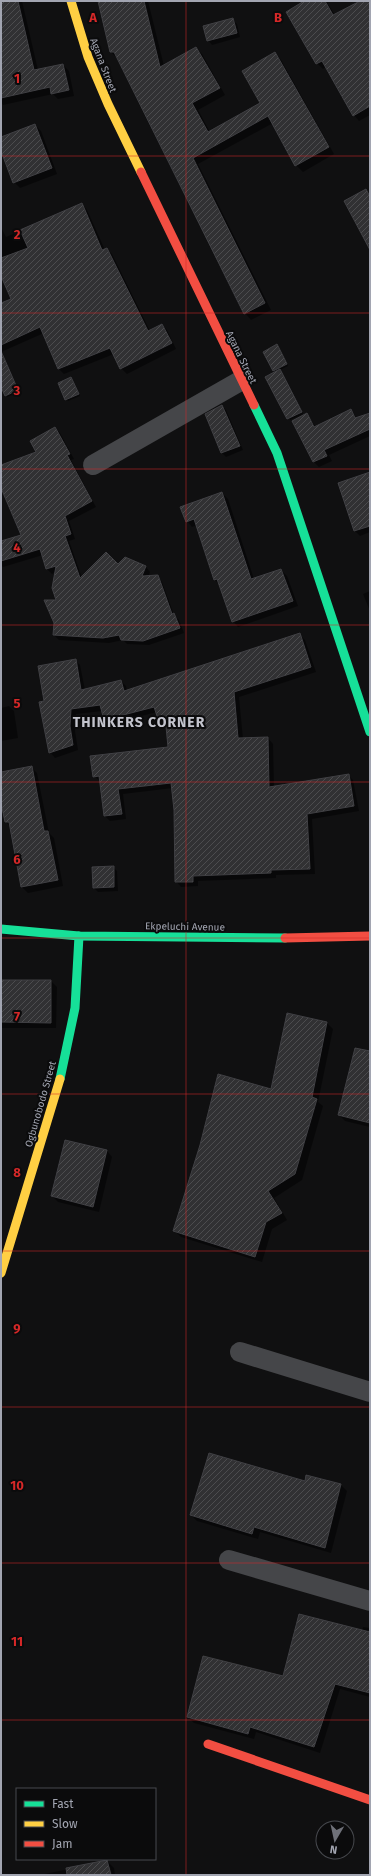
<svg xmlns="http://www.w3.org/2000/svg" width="371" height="1876" font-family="'Fira Sans',sans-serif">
  <defs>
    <pattern id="building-hatch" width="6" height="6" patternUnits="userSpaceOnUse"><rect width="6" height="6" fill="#313133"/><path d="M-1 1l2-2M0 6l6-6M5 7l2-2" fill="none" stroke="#4c4c4e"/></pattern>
  </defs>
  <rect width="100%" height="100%" fill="#101011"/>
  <g fill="#0007">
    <path d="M1,1H22L38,70L63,65L69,71L74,96L58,99L53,94L3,105L1,102Z"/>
    <path d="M99,1H148L164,66L196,48L202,54L225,95L198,110L210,132L261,103L275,53L281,60L334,154L303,172L296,165L273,123L198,164L271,310L251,320L245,313L117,58L111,52Z"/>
    <path d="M304,1H326L335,15L362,1H370V115L359,121L354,115L326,67L323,69L317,63L287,12Z"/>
    <path d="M233,20L237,24L240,37L212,45L208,40Z"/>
    <path d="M35,125L41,131L57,174L20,188L14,182L1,148V138Z"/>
    <path d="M82,204L87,210L105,250L107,249L112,254L150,331L162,325L167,330L176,349L127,374L121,368L114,354L64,374L59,369L44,333L1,352V304L12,300L1,274V227L6,237Z"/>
    <path d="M277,345L288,366L280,370L303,414L290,420L273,371Z"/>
    <path d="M11,374L20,392L7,397L1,385V378Z"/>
    <path d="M71,378L80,396L68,401L66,399Z"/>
    <path d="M222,406L226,410L243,450L226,457L222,453L206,415Z"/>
    <path d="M351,410L357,419L370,414V438V436L329,455L332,461L319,467L314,462L293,421L306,414L316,427Z"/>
    <path d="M55,428L60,433L74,459L71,460L96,507L69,521L75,539L69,541L82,578L118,566L146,567L150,572L148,577L157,576L162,582L174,615L179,620L184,633L149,645L127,644L123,640L109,643L59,640L54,635L58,601L56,572L52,574L47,569L43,555L3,567L1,565V542L22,535L4,492L1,493V467L38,453Z"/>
    <path d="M370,473V532L360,536L355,531Z"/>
    <path d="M222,493L228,499L254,579L281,570L287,576L298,606L238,627L233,621L220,585L215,580L197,525L192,527L187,521Z"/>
    <path d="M370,591V611L363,594Z"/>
    <path d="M300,635L305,640L316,672L239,697L243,739L268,738L273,744L274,787L348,775L353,780L359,811L312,819L315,874L276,875V878L198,881V886L181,887L176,881L173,788L123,794L126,819L110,821L105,816L100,781L94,776L169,748L167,723H164L159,718L157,712L110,724L105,719L102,711L76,714L75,731L78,750L55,758L50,752L45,701L75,660L80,665L85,690L121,681L126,686L127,691Z"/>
    <path d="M9,706L14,711L18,738L1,741V708Z"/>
    <path d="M31,767L37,773L49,833L54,838L63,886L28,893L22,887L11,827L6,822L1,798V773Z"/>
    <path d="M113,867L117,871L118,891L98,892L94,888Z"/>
    <path d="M1,981H51L57,987L56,1028H1Z"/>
    <path d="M327,1023L333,1029L318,1102L323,1106L302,1180L274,1198L287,1220L272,1229L262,1262L181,1237L175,1231L272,1090Z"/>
    <path d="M370,1052V1127L345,1121L339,1115Z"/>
    <path d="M107,1151L112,1157L99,1212L58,1202L52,1196Z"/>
    <path d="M307,1476L341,1485L347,1491L331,1553L260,1532L258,1539L197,1521L191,1515L305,1483Z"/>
    <path d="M363,1627L370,1628V1697L340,1689L320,1753L256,1732L254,1739L194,1723L188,1717L284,1678L362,1631Z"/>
    <path d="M107,1861L114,1868L115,1875H112L110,1867H108L110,1875H40Z"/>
  </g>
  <g fill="url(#building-hatch)" stroke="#404044">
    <path d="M1,1H18L34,70L63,64L69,90L51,94L50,87L1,98Z"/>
    <path d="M98,1H144L160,67L196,47L220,88L192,103L208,132L260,103L242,71L275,52L329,147L295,166L268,116L193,158L265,303L244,314L114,52H110Z"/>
    <path d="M304,1H325L333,15L360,1H370V106L353,116L322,61L316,64L286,12Z"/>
    <path d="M233,18L237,33L207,41L203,26Z"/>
    <path d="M35,124L52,168L13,183L1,151V137Z"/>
    <path d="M366,189L370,197V250L344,201Z"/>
    <path d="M82,203L102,250L107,248L148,331L162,324L172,343L120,369L110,348L58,369L40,327L1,345V303L11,299L1,276V258L28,248L20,230Z"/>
    <path d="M277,344L287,364L273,371L263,352Z"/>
    <path d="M1,351L18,390L5,396L1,387Z"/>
    <path d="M280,369L302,412L287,419L265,377Z"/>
    <path d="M71,377L79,394L65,400L58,383Z"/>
    <path d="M222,405L240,446L221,453L205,414Z"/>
    <path d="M351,409L355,418L370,413V429L324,450L327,456L313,462L292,421L307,413L314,427Z"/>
    <path d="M55,427L70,454L67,455L92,501L65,516L71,534L65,536L80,578L106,552L118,564L125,557L146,566L142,576L158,575L172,614L174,613L180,628L143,641L121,640L119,635L103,638L53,635L54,623L44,600H56L52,588L56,566L46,569L40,549L1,561V541L21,535L1,488V465L36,452L30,441Z"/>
    <path d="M370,472V526L354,531L338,483Z"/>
    <path d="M222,492L251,579L281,569L293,601L232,622L217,579L214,580L194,519L186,522L180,507Z"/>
    <path d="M300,633L311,667L234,692L238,738L268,737L269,787L349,774L354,806L307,814L310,869L271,870V873L193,876V882H175L174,810L171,783L118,789L122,814L104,816L99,776L93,777L90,756L168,747L165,716L158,719L154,707L104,720L100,705L71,709L70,726L73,745L49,753L39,702L44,701L38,666L76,659L81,690L121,680L124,691Z"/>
    <path d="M32,766L44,831H48L58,880L21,887L9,822H5L1,803V772Z"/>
    <path d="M114,866V887L93,888L92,867Z"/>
    <path d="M1,980H51V1023L1,1022Z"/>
    <path d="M287,1013L327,1022L312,1097L317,1099L295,1174L268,1191L282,1213L266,1222L255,1257L173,1231L200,1145L218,1074L271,1089Z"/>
    <path d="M355,1048L370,1051V1123L338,1115Z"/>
    <path d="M65,1140L107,1150L93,1207L51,1196Z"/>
    <path d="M209,1453L305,1481L306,1475L341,1484L325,1548L254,1527L252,1534L190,1515Z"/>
    <path d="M299,1614L370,1632V1693L335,1684L314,1747L250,1727L248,1734L187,1717L203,1656L283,1676Z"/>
    <path d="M107,1860L111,1875H67L66,1868Z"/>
  </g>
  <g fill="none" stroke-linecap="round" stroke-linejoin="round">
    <g stroke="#454649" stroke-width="20">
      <path d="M93,465L242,380"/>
      <path d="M240,1352L370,1392"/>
      <path d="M229,1560L370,1601"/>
    </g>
    <g stroke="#16e098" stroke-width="9">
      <path d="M254,405L277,453L370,732"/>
      <path d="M1,929L79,936L285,938"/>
      <path d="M60,1079L75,1008L79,936"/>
    </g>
    <g stroke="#ffcf43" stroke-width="9">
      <path d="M71,1L88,57L108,104L141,172"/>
      <path d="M1,1273L60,1079"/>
    </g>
    <g stroke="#f24e42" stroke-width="9">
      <path d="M141,172L254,405"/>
      <path d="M285,938L370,936"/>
      <path d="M208,1744L370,1800"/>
    </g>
  </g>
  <path fill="none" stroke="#d62828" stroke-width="1" stroke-opacity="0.55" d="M186,1V1875M1,156H370M1,313H370M1,469H370M1,625H370M1,782H370M1,938H370M1,1094H370M1,1251H370M1,1407H370M1,1563H370M1,1720H370"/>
  <g text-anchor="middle" stroke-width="4" stroke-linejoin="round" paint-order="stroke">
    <g font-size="10" fill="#a2a5b1" stroke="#0b0b0c">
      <text transform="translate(104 65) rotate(69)" y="4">Agana Street</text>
      <text transform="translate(242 357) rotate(64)" y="4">Agana Street</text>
      <text transform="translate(185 926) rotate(1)" y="4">Ekpeluchi Avenue</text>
      <text transform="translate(40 1104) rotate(-74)" y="4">Ogbunobodo Street</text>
    </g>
    <g font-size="14" font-weight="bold" letter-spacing="1" fill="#c3c4cd" stroke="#0b0b0c">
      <text x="139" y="727">THINKERS CORNER</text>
    </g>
  </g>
  <g font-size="13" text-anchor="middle" font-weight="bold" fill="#d62828" stroke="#0b0b0c" stroke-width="4" stroke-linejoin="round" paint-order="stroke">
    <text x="93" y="22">A</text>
    <text x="278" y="22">B</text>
    <text x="17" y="83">1</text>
    <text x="17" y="239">2</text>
    <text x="17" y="395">3</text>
    <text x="17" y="552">4</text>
    <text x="17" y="708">5</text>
    <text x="17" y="864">6</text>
    <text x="17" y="1021">7</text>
    <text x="17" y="1177">8</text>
    <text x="17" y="1333">9</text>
    <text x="17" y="1490">10</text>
    <text x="17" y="1646">11</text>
  </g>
  <rect width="371" height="1876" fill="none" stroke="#a2a5b1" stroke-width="4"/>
  <rect x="16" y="1788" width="140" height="72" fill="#0b0b0c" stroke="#47494e"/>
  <rect x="24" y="1801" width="20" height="6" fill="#16e098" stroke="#47494e"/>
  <text x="52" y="1808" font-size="12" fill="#a2a5b1">Fast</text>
  <rect x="24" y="1821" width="20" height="6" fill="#ffcf43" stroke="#47494e"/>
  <text x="52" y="1828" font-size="12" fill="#a2a5b1">Slow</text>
  <rect x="24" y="1841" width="20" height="6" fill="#f24e42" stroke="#47494e"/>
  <text x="52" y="1848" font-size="12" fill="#a2a5b1">Jam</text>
  <g transform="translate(335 1840) rotate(189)"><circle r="19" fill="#0b0b0c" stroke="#47494e"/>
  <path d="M0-3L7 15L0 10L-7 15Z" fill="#6f7179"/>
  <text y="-6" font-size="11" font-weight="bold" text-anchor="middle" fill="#a2a5b1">N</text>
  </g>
</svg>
